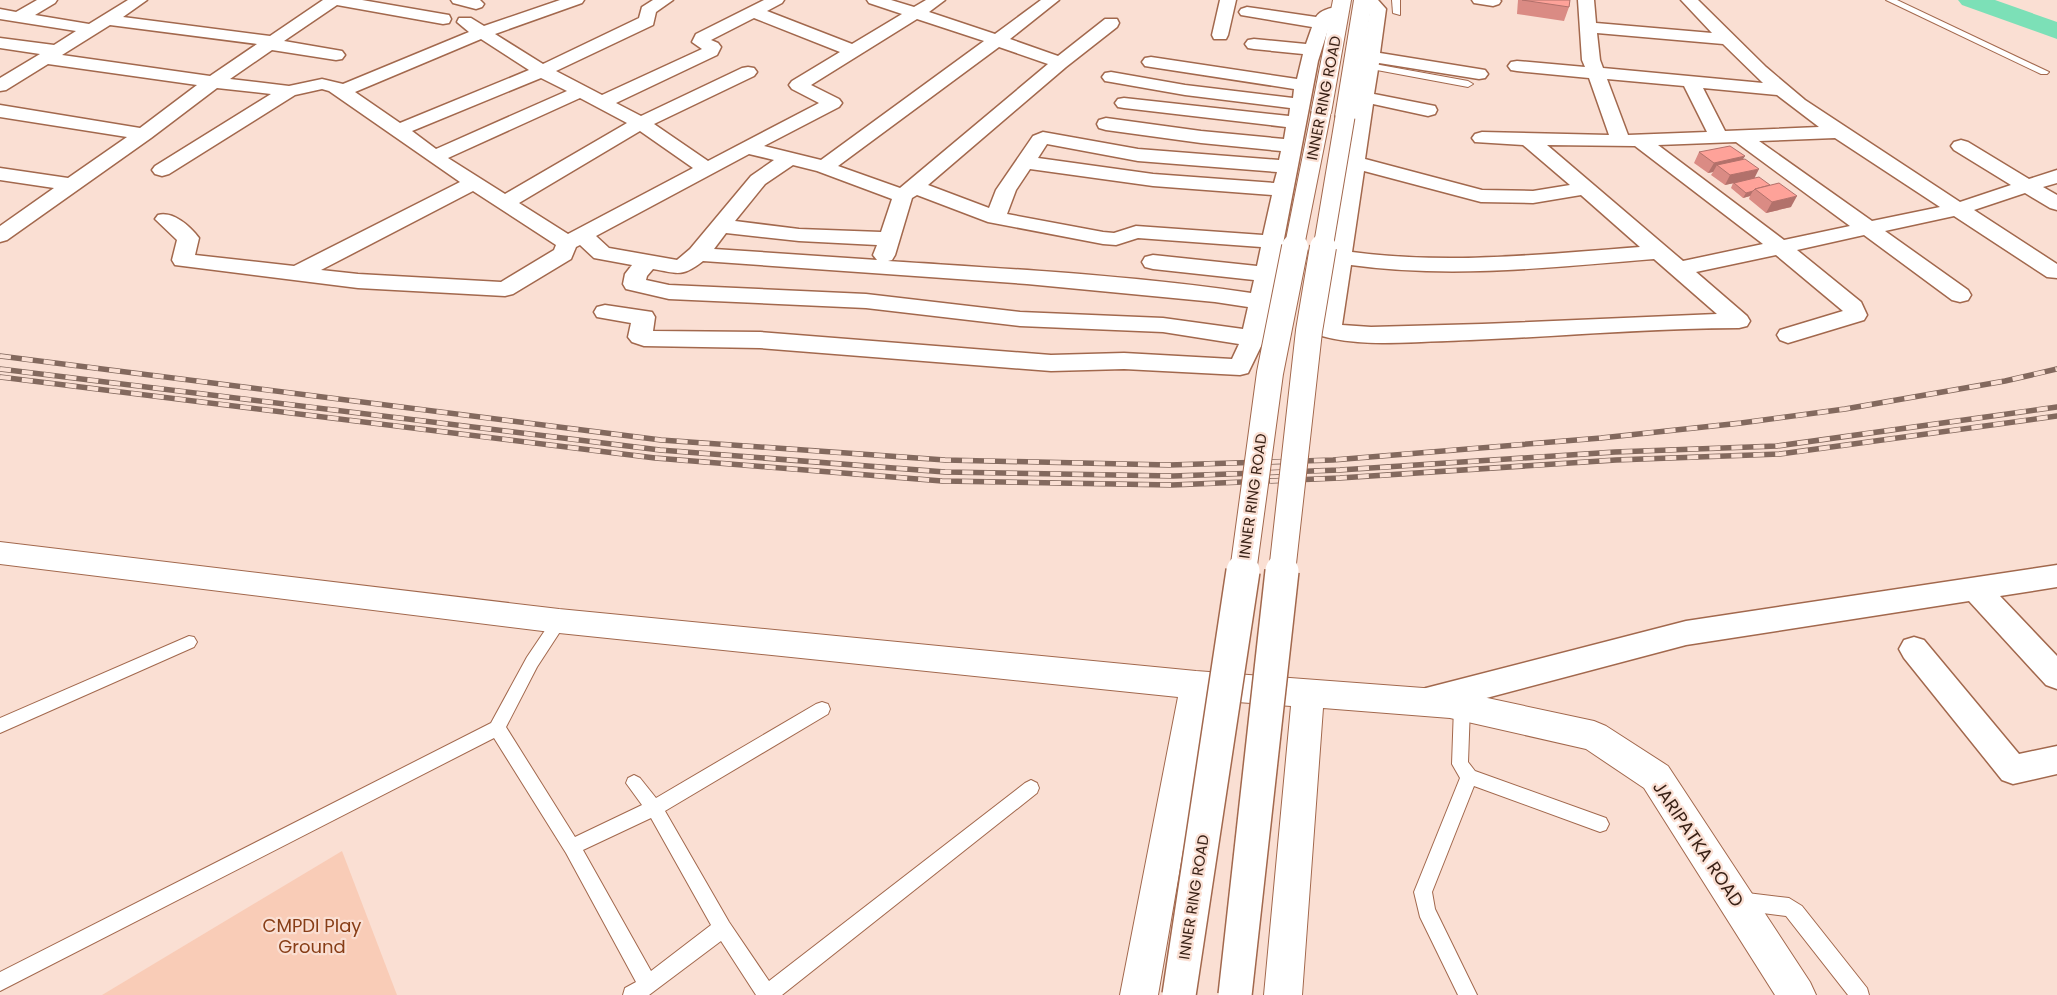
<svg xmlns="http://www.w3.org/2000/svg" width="2057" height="995" font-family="Poppins,sans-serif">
  <rect width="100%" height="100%" fill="#fadfd3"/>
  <path fill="#f9ccb7" d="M342,851L397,995H102Z"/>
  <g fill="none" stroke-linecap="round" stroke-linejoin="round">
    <path fill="#7ce0b7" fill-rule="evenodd" d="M1958,0H1995L2057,22V39L1962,5Z"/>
    <g stroke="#a2684d" stroke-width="2">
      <g id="lane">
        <path d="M1392,0H1400V15L1393,13Z"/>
        <path d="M1886,0H1897L2049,72L2047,74H2041Z"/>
        <path d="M1369,63L1468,81L1473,84L1468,87L1366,68L1364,66Z"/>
        <path d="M559,615L564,617L567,621L537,667L506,727L575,837L642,805L626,783L628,778L634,775L640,778L656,798L816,704L822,702L828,704L830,709L828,714L665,811L729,922L769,981L1025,783L1031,780L1037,783L1039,788L1037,793L782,995H756L721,941L649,995H623L625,988L636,982L566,853L494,738L0,991V972L491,723L527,657L554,617ZM651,818L711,925L651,971L583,850Z"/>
        <path d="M189,636L194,637L197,642L194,647L0,733V718Z"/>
        <path d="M1462,700L1468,702L1470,707L1468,762L1475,771L1606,818L1609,824L1606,830L1600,832L1474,786L1432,892L1435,909L1477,995H1458L1420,917L1414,892L1460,778L1452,764L1454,707L1456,702Z"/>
        <path d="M1739,892L1789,898L1802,906L1867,988L1869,995H1848L1786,916L1739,910L1733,907L1730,901L1733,895Z"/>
      </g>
    </g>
    <g stroke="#a2684d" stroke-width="3">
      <g id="street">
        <path d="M37,0H57L55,3L35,15L89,24L128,0H147L123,17L270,36L323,0H362L443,14L449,15L451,19L449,23L443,24L337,5L284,41L342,51L345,55L342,59L336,60L272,50L230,79L289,86L322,79L343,84L469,32L457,22L459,18H471L484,26L560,0H584L582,3L495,34L543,64L639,18L642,7L653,0H673L656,12L653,25L556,71L602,95L702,49L692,42L696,34L764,0H784L782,3L767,11L852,44L902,14L869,3L867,0H891L914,7L926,0H945L929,12L995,34L1041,0H1059L1010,39L1058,56L1105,19H1117L1119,23L1117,27L1066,67L928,185L989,208L996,190L1033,136L1043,132L1138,149L1279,160L1281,151L1201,143L1106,130L1099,128L1097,124L1099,120L1106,118L1201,131L1284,139L1286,127L1124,108L1118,107L1115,103L1118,99L1124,98L1289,116L1290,108L1185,95L1111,82L1105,81L1102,77L1105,73L1111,72L1185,85L1293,98L1294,89L1151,67L1145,66L1142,62L1145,58L1151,57L1297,79L1303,54L1254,49L1248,48L1245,44L1248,40L1254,39L1306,44L1312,27L1241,15L1239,12L1241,9L1247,7L1316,17C1321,9 1337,5 1346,8L1348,11L1346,14L1331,20L1318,61L1265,338L1248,373L1240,375L1124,369L1051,371L760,348L644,346L632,342L628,337L631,323L597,317L594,312L597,307L605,305L652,312L655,317L653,331L760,332L1051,355L1124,353L1232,359L1239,344L1163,332L1020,326L866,308L669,299L626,289L623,284L625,274L632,265L594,258L580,245L576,247L571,259L513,294L505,296L358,288L175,265L172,260L177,240L155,219L158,215C173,211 190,226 199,238L195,255L294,266L460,182L329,91L322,89L295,95L169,174L162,176L155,174L152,170L155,166L271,94L217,88L151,138L7,240L0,242V226L54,188L0,180V168L68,178L127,137L0,117V105L140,128L197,85L48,64L6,90L0,91V78L40,54L0,48V38L54,45L76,31L0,19V9L16,12ZM754,18L840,52L792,81L789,85L792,89L819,103L708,161L654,124L754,76L757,72L754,68L748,67L742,68L641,116L616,103L717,55L721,47L718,43L711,40ZM917,19L984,41L821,160L764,146L839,107L842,103L839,99L811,85ZM110,25L257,44L210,76L62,55ZM481,39L529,70L400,123L355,92ZM999,47L1048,64L900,188L838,166ZM541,78L567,91L436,149L412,131ZM580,98L627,123L505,194L448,158ZM640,131L693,168L568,234L519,203ZM1047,144L1138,161L1277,172L1274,183L1153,174L1038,158ZM749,154L774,160L751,176L690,249L677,260L609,248L596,236ZM793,165L817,171L892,199L881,232L799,229L735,221L765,184ZM1030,169L1153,186L1272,195L1263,235L1136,226L1114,233L1103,232L1007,214L1016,190ZM473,191L556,245L554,250L501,282L358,274L321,270ZM917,195L988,222L1103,244L1116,245L1138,238L1261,247L1257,266L1153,255L1145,257L1142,262L1145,267L1153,269L1254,280L1251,293C1131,275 1009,269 888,261L892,260L895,255L912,198ZM726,233L799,241L877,245L873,255L877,260L714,249ZM703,261L1027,284L1215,302L1248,307L1243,329L1163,318L1020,312L866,294L669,285L646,280L647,276L653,269C678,273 681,278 703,261Z"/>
        <path d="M451,0H480L484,4L482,7L476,9L453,3Z"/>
        <path d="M1220,0H1236L1228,35L1226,39H1214L1212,35Z"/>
        <path d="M1361,0H1378L1386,9L1380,53L1479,69L1485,70L1488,74L1485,78L1479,79L1379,63L1374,94L1435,106L1437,110L1435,114L1428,116L1373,104L1365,159L1482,190L1533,191L1570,185L1523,145L1475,142L1472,138L1475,134L1482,132L1609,135L1589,78L1517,71L1511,70L1508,66L1511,62L1517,61L1585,67L1582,60L1578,0H1594L1596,23L1712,33L1681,0H1698L1766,67L1805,100L1960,202L2011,185L1954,150L1951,146L1954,142L1961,140L1968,142L2029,179L2057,170V183L2043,187L2057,195V210L2050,208L2025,193L1974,210L2057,264V278L2047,277L1954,216L1885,231L1968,290L1971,295L1968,300L1960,302L1952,300L1864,235L1797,250L1861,302L1867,315L1864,320L1788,343L1780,340L1777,335L1780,330L1843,311L1776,255L1696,272L1747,316L1750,321L1747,326L1739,328C1641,328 1544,338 1447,341C1406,342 1362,347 1322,336L1319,331L1370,10ZM1597,33L1723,44L1763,83L1603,68L1600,60ZM1607,79L1684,86L1707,132L1628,135ZM1703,88L1777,95L1819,127L1725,131ZM1835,138L1940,207L1872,221L1759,141ZM1736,142L1850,226L1784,240L1658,145ZM1547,145L1635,146L1763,244L1683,261ZM1364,171L1481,202L1533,203L1581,195L1640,247C1544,254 1448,265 1352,252ZM1654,259L1717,314L1482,324L1371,327L1342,325L1351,265C1452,279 1553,267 1654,259Z"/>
        <path d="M1472,0H1500L1501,1L1499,4L1493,6L1474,3Z"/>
        <path d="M2057,565V587L2000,596L2057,656V689L2046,685L1969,601L1686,645L1426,714L1415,710L1411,701L1415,692L1426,688L1686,621Z"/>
        <path d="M1914,637L1924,640L2019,754L2057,746V774L2013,784L2002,780L1904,658L1899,649L1904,640Z"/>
      </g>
    </g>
    <g stroke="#a2684d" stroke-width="2">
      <path id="secondary" d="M0,542L559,609L1196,671L1450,690L1594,721L1606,726L1668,766L1810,982L1816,995H1775L1644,788L1586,749L1450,718L1323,708L1302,995H1264L1291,706L1209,700L1158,995H1120L1178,697L559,633L0,564Z"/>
    </g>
    <g stroke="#a2684d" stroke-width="2">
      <g id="highway">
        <path d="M1333,0H1351L1331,113L1328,117L1321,119L1314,117L1311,113Z"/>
        <path d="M1354,0H1372L1355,117L1352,121L1345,123L1338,121L1335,117Z"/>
      </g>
    </g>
    <use href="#lane" fill="#fff" fill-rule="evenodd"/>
    <use href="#street" fill="#fff" fill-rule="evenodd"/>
    <use href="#secondary" fill="#fff" fill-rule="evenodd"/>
    <use href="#highway" fill="#fff" fill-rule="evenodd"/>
    <g stroke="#83695e" stroke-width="5.5">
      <g id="rail">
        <path d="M0,356L661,440L945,460L1169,465L1333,460L1601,438L1741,423L1845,409L2005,381L2057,369"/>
        <path d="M0,369L660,450L945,472L1173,476L1340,470L1615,452L1777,446L2057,407"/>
        <path d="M0,377L655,458L942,481L1172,485L1340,478L1616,460L1780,454L2057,416"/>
      </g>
    </g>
    <use href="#rail" stroke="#fadfd3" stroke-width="4" stroke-dasharray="11" stroke-linecap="butt"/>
    <g stroke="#a2684d" stroke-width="21" stroke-linecap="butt">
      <g id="highway-bridge-far2">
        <path d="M1294,248L1321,113"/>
        <path d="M1323,248L1345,117"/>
      </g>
    </g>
    <g stroke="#a2684d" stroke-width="28" stroke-linecap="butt">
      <g id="highway-bridge-far1">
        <path d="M1243,572L1270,373L1295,247"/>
        <path d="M1282,572L1309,331L1323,247"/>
      </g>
    </g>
    <g stroke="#a2684d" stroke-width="36" stroke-linecap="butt">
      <g id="highway-bridge">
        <path d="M1179,995L1243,571"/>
        <path d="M1235,995L1282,571"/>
      </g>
    </g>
    <use href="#highway-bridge-far2" stroke="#fff" stroke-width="19"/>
    <use href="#highway-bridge-far1" stroke="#fff" stroke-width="26"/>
    <use href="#highway-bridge" stroke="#fff" stroke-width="33"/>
  </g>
  <g fill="#da8b84">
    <path d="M1518,0H1570L1569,7L1564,21L1517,14Z"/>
    <path d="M1699,152L1743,159L1755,178L1791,207L1766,213L1749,199L1750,196L1743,198L1731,188L1733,183L1725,185L1711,175L1713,172L1708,173L1694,163Z"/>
  </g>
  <g fill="#b2716b">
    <path d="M1745,156L1739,166L1717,165L1713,172L1708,173L1714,163Z"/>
    <path d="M1759,169L1754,179L1725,185L1730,175Z"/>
    <path d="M1753,191L1750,196L1743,198L1746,193Z"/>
    <path d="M1797,196L1791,207L1766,213L1772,202Z"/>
  </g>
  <g fill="#fea299" stroke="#b2716b">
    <path d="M1522,0H1570L1569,7Z"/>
    <path d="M1730,146L1745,156L1714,163L1699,152Z"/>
    <path d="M1745,159L1759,169L1730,175L1717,165Z"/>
    <path d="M1759,177L1770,185L1755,189L1753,191L1746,193L1734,183Z"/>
    <path d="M1779,183L1797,196L1772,202L1755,189Z"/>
  </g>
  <g text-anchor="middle" stroke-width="4.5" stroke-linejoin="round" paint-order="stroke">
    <g font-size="15" fill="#392116" stroke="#fadfd3">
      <text transform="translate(1324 98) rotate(-79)" y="5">INNER RING ROAD</text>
      <text transform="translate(1253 496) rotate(-82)" y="5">INNER RING ROAD</text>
      <text transform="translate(1194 897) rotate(-81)" y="5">INNER RING ROAD</text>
    </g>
    <g font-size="18" fill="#392116" stroke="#fadfd3">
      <text transform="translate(1698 844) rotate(56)" y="6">JARIPATKA ROAD</text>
    </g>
    <g font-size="18" fill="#873d16" stroke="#fadfd3">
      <text x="312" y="932">CMPDI Play<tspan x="312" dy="21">Ground</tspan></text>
    </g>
  </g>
</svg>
